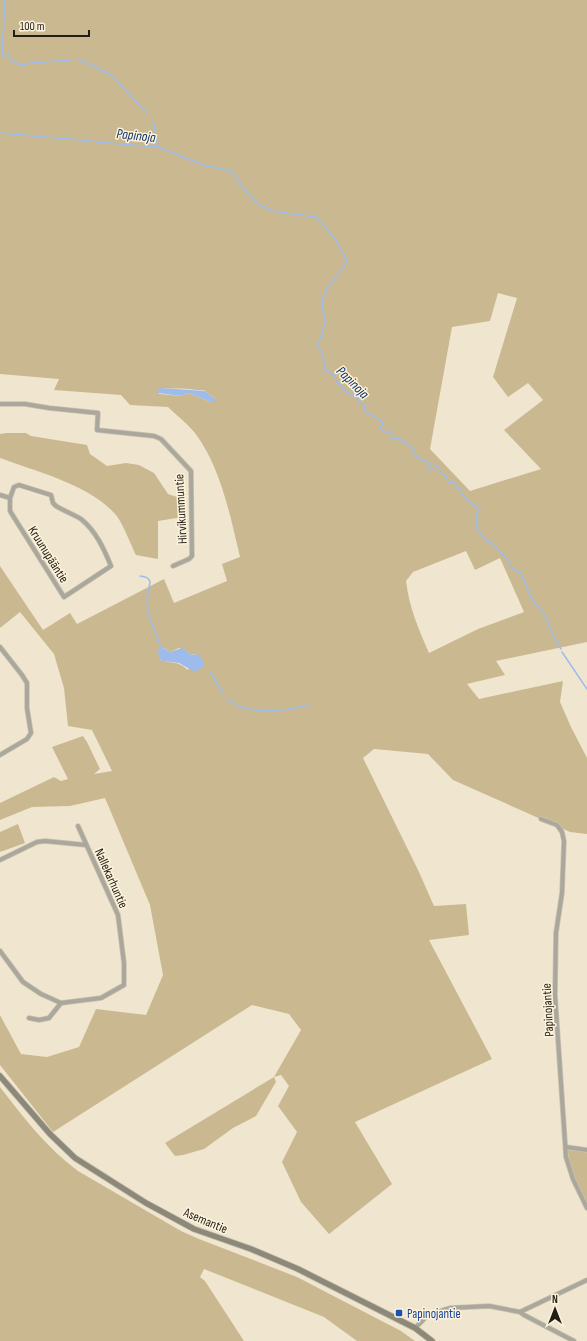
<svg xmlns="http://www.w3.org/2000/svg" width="587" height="1341" font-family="'Sofia Sans Condensed',sans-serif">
  <rect width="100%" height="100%" fill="#f0e6cf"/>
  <g fill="#cab990" fill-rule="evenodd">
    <path d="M0,0H587V642L496,661L505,675L467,684L479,699L563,681L560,702L571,727L587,758V834L570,832L453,780L428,754L374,749L363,758L419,872L434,906L466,904L469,935L429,940L492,1059L355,1122L392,1184L329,1234L301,1202L282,1162L297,1132L278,1106L289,1086L281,1075L274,1077L276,1082L256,1116L233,1128L204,1149L183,1155L175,1156L165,1143L274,1077L301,1030L289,1014L252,1005L53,1132L0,1065V1015L21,1054L47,1057L79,1047L96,1009L146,1015L163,975L150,905L105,798L70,806L32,807L0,820V803L54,777L61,781L68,779L52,747L83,736L87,742L100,769L94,774L112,771L92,730L68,726L64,688L54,654L20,612L0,628V566L43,630L70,613L77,624L164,579L174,603L227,581L222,564L240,557C230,515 221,468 195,433C188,424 177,416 168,407L130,405L121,395L54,390L59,379L0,374ZM498,293L517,298L493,377L508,397L528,383L543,400L504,430L541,469L470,491L430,449L452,327L490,321ZM165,388C173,389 180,388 188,389C193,389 198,391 204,390L215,399L214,402H211L189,393L181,396L159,394L158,390ZM466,551L475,570L500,558L524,612L478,629L429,653C419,630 409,607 406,581L413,572ZM164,648L170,652L179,648L188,652L191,655L196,654L188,670C176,659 171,665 160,659L158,650Z"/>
    <path d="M7,433H26L31,436L87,445L90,454L107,466L126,463L139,465L154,473L168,494L183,499V517L158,521V559L136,555C131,545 122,521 115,514C90,485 35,471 0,458V434Z"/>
    <path d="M18,824L25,843L0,852V832Z"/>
    <path d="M0,1087C23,1117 47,1148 78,1171L181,1231L199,1239L297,1277L401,1331L415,1341H357L324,1317L204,1269L200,1277L205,1281L244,1341H0Z"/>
    <path d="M566,1147L587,1150V1208L573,1179Z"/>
  </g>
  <g fill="#9dbceb">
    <path d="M161,388L205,391L215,399V402H211L189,393L181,396L158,393L157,391Z"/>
    <path d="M162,647L170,652L182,648L187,651L191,655L198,654L203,661V667L199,670L193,671L179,663L163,661L159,658L158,650Z"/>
  </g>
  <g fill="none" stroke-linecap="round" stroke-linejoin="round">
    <g stroke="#9dbceb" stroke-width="1.5">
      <path d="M5,0L2,56L8,55L11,61L21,65L31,63L71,60"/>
      <path d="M78,59L110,74L147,113"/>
      <path d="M153,120L158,146"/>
      <path d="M0,133L92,141"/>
      <path d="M96,142L158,147L206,166L231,171L245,190L258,204L272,211L316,217L336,240L347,261C335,286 313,290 326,321L319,342V348L324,358V369L335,376L336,382L341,385L342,389L354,396L365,406L364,409L366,413C373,415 378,418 383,423L380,428L384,432L390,431L392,438L400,439L403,442L409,444L418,459L429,462V469L439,466L440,472L446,476L448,482L455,483L456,487L461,490C463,499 472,504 480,508L476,517L477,529L485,539L493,544L506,558L512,568L521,573L532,600L545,615L555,639L561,649"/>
      <path d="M140,576C145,577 149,577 150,582L147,599L148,614L161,647"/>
      <path d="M562,652L587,689"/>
      <path d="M210,672L223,693"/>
      <path d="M227,699C232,702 238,706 244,708C265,713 289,710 310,705"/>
    </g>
    <g stroke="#cbc2ae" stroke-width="5.5">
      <g id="street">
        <path d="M0,404H25L49,408L98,413L97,430L154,436L161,439L191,471L192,556L189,559L173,566"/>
        <path d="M0,495L10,498V511L64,597L111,566C104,549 96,531 81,519C73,514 64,511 56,506L53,503L51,495L19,485L14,487L10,498"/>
        <path d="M0,647L22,675L27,683V708L31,733L27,739L0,755"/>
        <path d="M541,819L557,825L562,832L564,841L562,893L556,933L555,995L566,1157L573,1179L587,1208"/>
        <path d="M0,860L37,842L45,841L86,845"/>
        <path d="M0,951L23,982L41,994L61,1003L101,998L124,985V963L118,915L78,826"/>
        <path d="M29,1018L39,1020L49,1018L61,1003"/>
        <path d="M566,1147L587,1150"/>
        <path d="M520,1312L524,1315L574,1341"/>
        <path d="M415,1328L428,1315L450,1308L489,1306L520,1312L587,1280"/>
      </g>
    </g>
    <g stroke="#cbc2ae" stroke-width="7">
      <path id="secondary" d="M0,1076L50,1134L75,1158L146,1203L194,1229L251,1249L298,1269L415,1328L432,1341"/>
    </g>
    <use href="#street" stroke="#aaa79d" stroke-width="4"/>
    <use href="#secondary" stroke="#8d897a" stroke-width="5.5"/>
  </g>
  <rect fill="#1a4fb4" stroke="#fdf3dc" stroke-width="1.5" x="395" y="1309" width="8" height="8" rx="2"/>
  <g text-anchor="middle" stroke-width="3" stroke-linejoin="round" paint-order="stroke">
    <g font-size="13" fill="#221e16" stroke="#fdf3dc">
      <text transform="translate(180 509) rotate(-93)" y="5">Hirvikummuntie</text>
      <text transform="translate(49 554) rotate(58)" y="5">Kruunupääntie</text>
      <text transform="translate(112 878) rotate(66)" y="5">Nallekarhuntie</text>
      <text transform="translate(547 1010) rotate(-93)" y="5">Papinojantie</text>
      <text transform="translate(206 1220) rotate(23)" y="5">Asemantie</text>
    </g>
    <g font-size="13" fill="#164399" stroke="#fdf3dc" text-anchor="start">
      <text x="407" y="1318">Papinojantie</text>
    </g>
    <g font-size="14" font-style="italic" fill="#0b3269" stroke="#fdf3dc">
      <text transform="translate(136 135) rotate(6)" y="5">Papinoja</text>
      <text transform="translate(353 382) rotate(45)" y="5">Papinoja</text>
    </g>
  </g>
  <g transform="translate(555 1309)" stroke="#fdf3dc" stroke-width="3" paint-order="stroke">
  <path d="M0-3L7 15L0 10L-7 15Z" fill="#221e16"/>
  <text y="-6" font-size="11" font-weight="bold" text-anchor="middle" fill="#221e16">N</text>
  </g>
  <path d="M14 30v6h75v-6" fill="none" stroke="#221e16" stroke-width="2"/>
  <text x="20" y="30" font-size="12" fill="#221e16" stroke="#fdf3dc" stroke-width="3" paint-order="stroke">100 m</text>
</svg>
